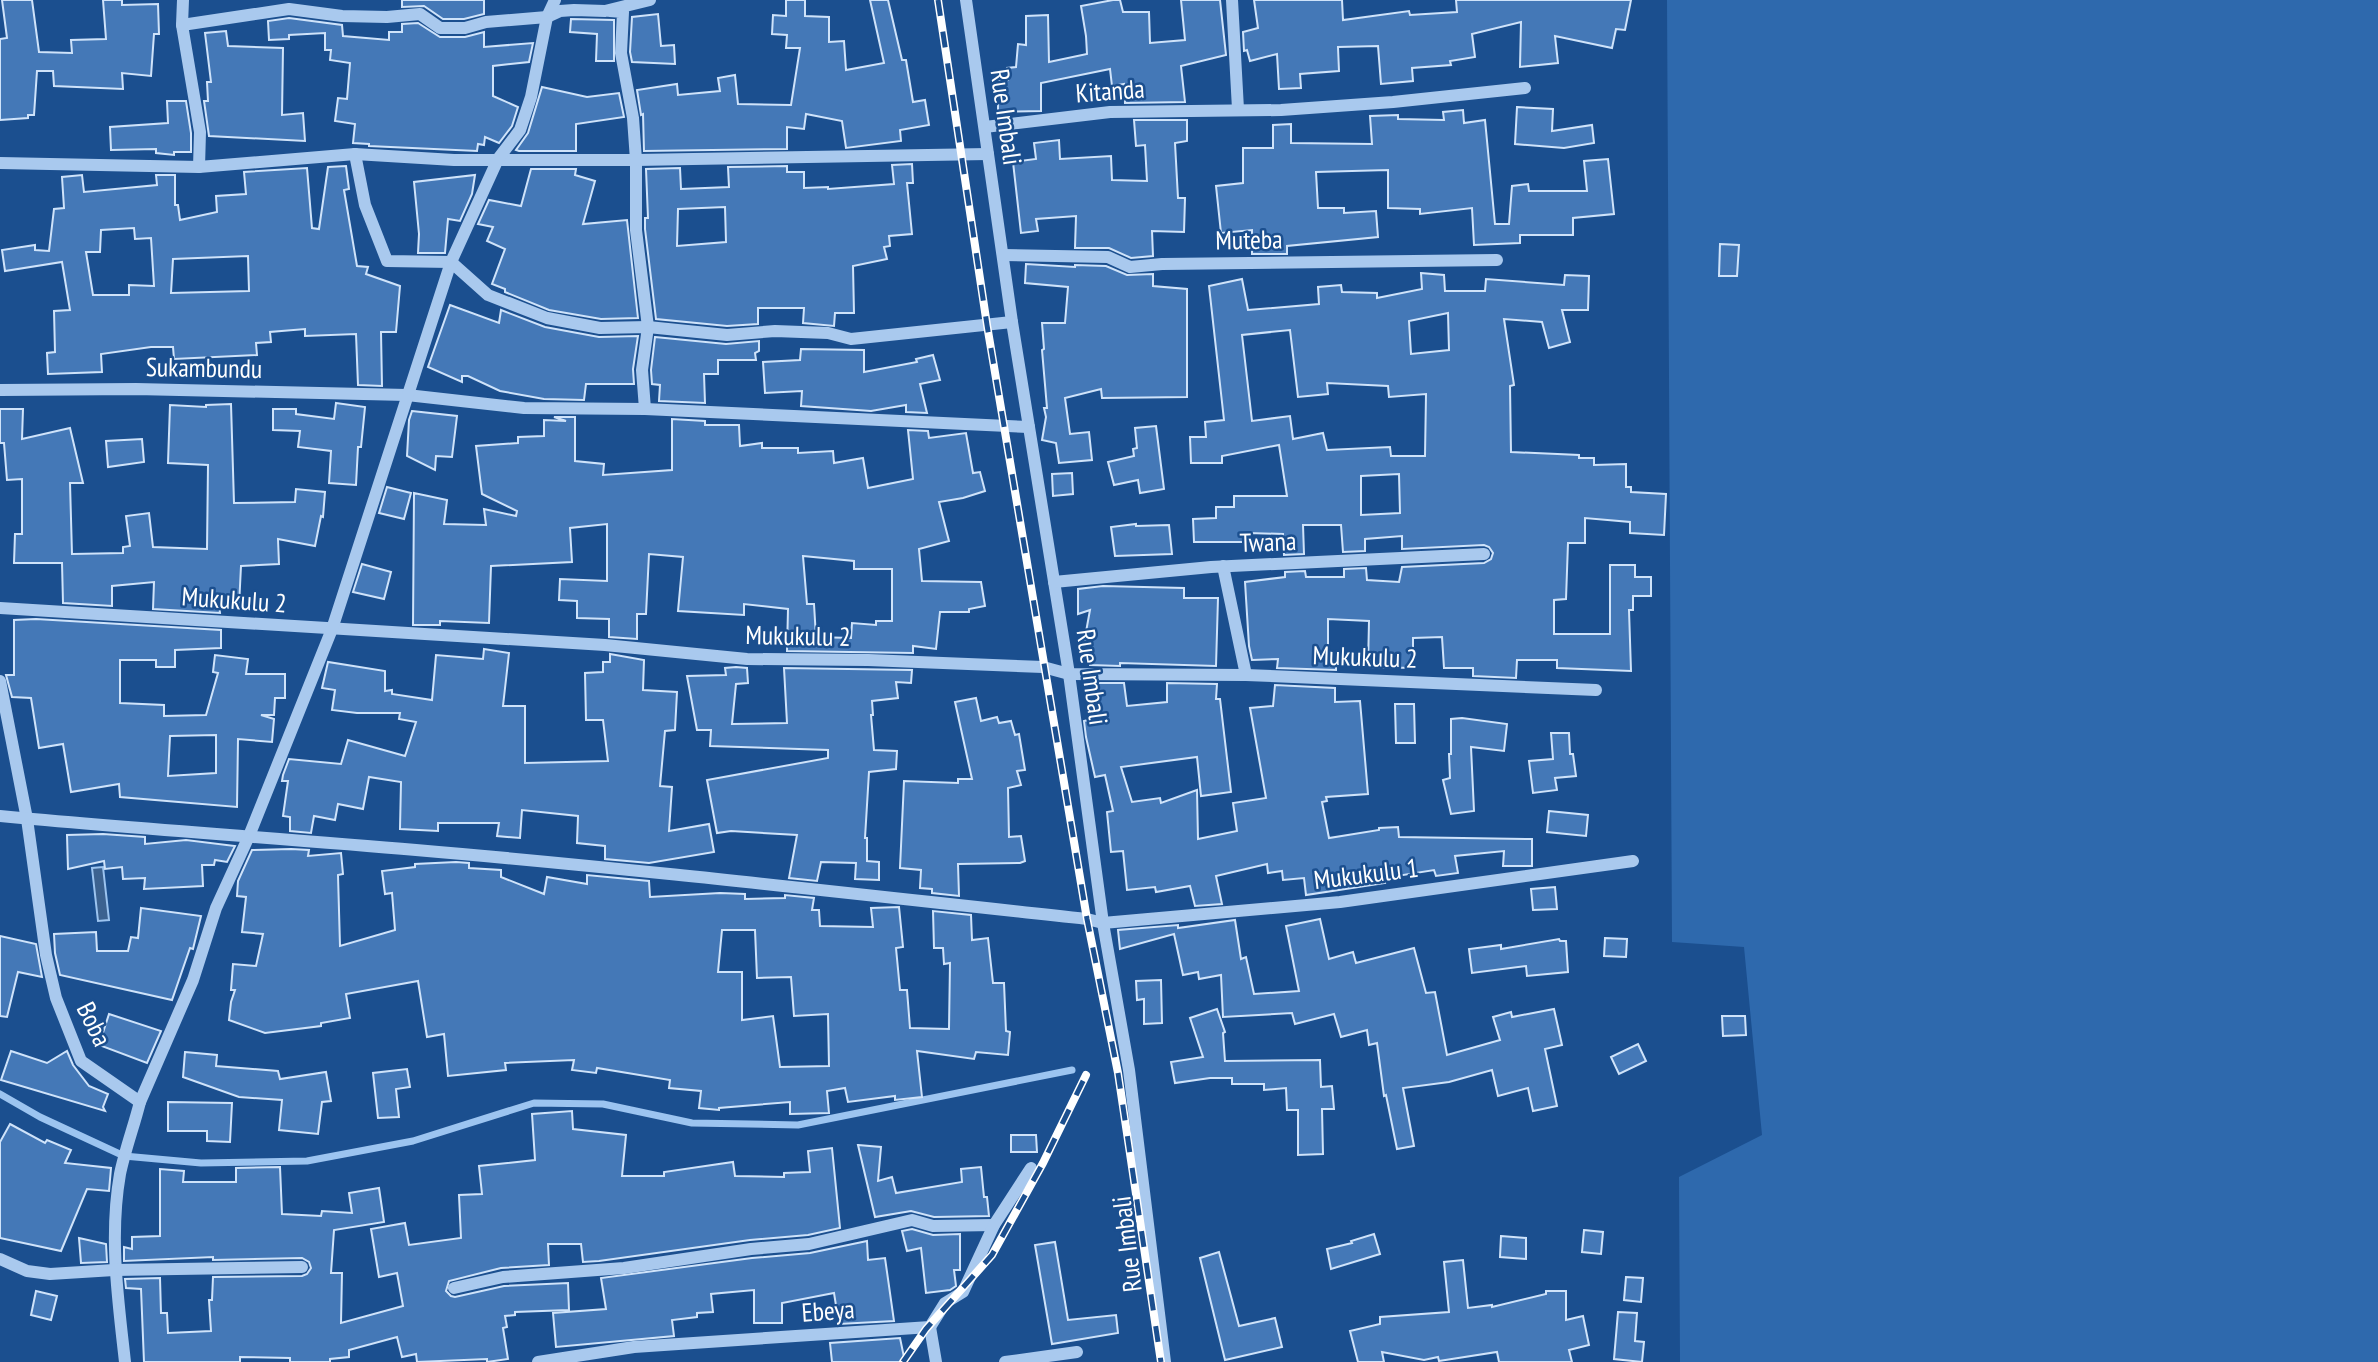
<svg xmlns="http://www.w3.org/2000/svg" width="2378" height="1362" font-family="'PT Sans Narrow',sans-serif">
  <rect width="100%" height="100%" fill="#1b4f8f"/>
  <path fill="#2e69ad" d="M1667,0H2378V1362H1680L1679,1177L1762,1135L1744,947L1672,942Z"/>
  <path fill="#3c6290" stroke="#9cc4f0" stroke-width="2" d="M103,867L109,920L98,921L92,868Z"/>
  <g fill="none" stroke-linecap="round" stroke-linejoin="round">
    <path stroke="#9cc4f0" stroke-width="7" d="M0,1094L40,1117L124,1156L201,1163L307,1161L413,1141L534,1103L603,1104L692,1123L798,1125L1072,1070"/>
  </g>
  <g fill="#4478b7" stroke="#cfe3fa" stroke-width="2" fill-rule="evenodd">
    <path d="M2,0H32L39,52L72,53L71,40L106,39L103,0H122V5L158,4L159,34H154L151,76L122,73L123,89L54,86L53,71H37L34,115H28V118L0,120V39L7,38Z"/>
    <path d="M402,0H484V14L464,19H443L424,6L402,7Z"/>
    <path d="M786,0H805V16L829,17V42L844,41L846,70L884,63L870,0H888L902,60H906L913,102L925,100L929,125L900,130L901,141L846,148L842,121L806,114L804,129L787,127V149L644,151L643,114L641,115L637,90L677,84L678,95L720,91L718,78L735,75L738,104L791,105L800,48H786L787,35L772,34L773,15L786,16Z"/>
    <path d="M1113,0H1120L1123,12H1149L1150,43L1185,40L1181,0H1220L1226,55L1181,66L1185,102L1125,103L1124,84L1112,86L1110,69L1041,83V111L998,112V100H995L994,80H1008L1007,68L1016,67L1018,44L1026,45V16L1048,15L1049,62L1087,54L1086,36L1081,6Z"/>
    <path d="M1254,0H1342L1343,20L1409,11L1410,15L1457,12L1456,0H1631L1625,30L1616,29L1612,48L1555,36L1558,63L1520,67L1521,22L1472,34L1475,57L1450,61L1451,65L1412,68L1413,81L1381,84L1378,46L1338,47L1339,71L1300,74L1301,88L1279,89L1277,54L1250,61L1247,50L1244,51L1243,32L1258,28Z"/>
    <path d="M658,14L661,46L674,45L675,64L632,62L630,52L632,17Z"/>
    <path d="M289,18L342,25L343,36L389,40V32H402V24L418,23L440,37H465L484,32V47L533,43L529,62L493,66V96L518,107L512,126L499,143L485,137L484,145L478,144L477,151L369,146V144L353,143L355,124L335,121L338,98L347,99L350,63L330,60L331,50H325V33L289,35V39L269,40L268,21Z"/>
    <path d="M571,19L614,20V61H596L597,34L570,32Z"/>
    <path d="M226,31L228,46L283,48L282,115L303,113L305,141L209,136L204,101H208L207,82H211L205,33Z"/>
    <path d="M542,87L587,97L619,93L624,117L576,124V151H519L516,150L528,133Z"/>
    <path d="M167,101H186L191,133V152H174V155L156,153V149L111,150L110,127L168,123Z"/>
    <path d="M1517,107L1553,109L1552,131L1592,125L1594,143L1564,148L1515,144Z"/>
    <path d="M1463,110L1464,123L1485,120L1495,224H1509L1512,186L1528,184L1529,191H1587L1584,161L1608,159L1614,214L1573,218V235H1520V243L1474,245L1472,208L1420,214V209L1388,208V170L1316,172L1318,208H1344V213L1376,211L1378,237L1287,246V254H1252V230L1221,233L1216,186L1243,183V148H1273V125L1291,124V143L1372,144L1370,116L1398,115V119L1444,120L1443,112Z"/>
    <path d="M1134,120H1187V141L1175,143L1178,198H1185L1184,232L1152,231L1153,256L1131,258L1109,248H1075L1076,216L1036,219L1038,231L1021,233L1013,162L1036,159L1034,143L1059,140L1060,159L1111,156L1112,180L1147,181L1145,145L1136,146Z"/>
    <path d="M912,164L913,183H907L912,234L889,236L890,246L884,247L887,259L853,266L854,313H835L834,326L803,323L804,308H758V324L727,326L656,319L645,229V218H648L646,169L680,168L681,189L729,187L728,167L787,166V172H804V188L828,187V189L894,184L892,165ZM725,207L726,242L677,246L678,209Z"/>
    <path d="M346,166L349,189L344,190L357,266L368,267L366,274L400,286L396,332H381L382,386L358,385L356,334L305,336V329L270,332L271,342L256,343L257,355L174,359L173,347H151L101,354L102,372L48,374L47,353L55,352L54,311L70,310L62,262L5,271L2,250L35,245V250L49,251L54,209L64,208L62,177L82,175L84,192L157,185L156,175H175V205H178L180,220L217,212L216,196L246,194L244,172L307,168L312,228L319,229L328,167ZM134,228L135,239L151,238L154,286L129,285V295H93L86,252H100L101,230ZM248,256L249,291L171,293L173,259Z"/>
    <path d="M531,169H576L575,175L595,181L583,224L627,220L638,318L601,319L549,310L505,292V289L492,284L505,249L487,241L493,227L478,224L489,200L521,206Z"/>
    <path d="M475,175L472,194L460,221L448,219L445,253H418L419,234L414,182Z"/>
    <path d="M1720,244L1739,245L1737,276H1719Z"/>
    <path d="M1026,264L1075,267V265L1106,266L1127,275L1153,274V286L1187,289V397L1102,398L1101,389L1065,398L1070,434L1089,432L1092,460L1059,463L1056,443L1042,440L1046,417L1044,408H1047L1042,350L1044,349L1042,323H1065L1068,287L1025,283Z"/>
    <path d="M1421,273L1444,275L1445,291H1485L1486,279L1564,285L1565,275L1589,276L1588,310H1562L1570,342L1549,348L1542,322L1504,319L1514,385L1510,386L1511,452L1579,455V458H1594V465L1626,464V487H1631V492L1666,494L1664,535L1630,533V522L1585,518V543H1568L1566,599L1554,600V634H1610V565H1635V577H1651V596H1633V610H1629L1631,671L1557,668V660H1517L1516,678L1473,676V668H1444L1442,637L1413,638V668L1368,667L1369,621L1328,619V664L1336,665V670L1277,668L1278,659L1252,660L1249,646L1245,582L1285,577V572L1305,571L1306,577H1344V569L1366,568L1367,580L1399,582L1402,567L1484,563L1491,559L1493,553L1489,547L1484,545L1402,549V536L1365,539V551L1343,552L1341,525H1303L1304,554L1284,555L1283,534L1249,533V542H1194L1193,519L1216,518V507H1234V496H1287L1279,445L1222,456V463H1191L1190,437H1206L1205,422L1224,420L1209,286L1242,279L1248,310L1319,304L1318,287L1341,285L1342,292L1377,293V298L1422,289ZM1448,313L1449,350L1411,354L1409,321ZM1290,330L1298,397L1328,394L1327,383L1388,386L1389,397L1426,394L1425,456H1391L1390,447L1327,450L1323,433L1293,439L1290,416L1252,421L1242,335ZM1399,474L1400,513L1361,515V476Z"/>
    <path d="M450,305L499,323L501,310L545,327L599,337L638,336L633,369L634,384H586L584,400L544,399L500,391L468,376H462V382L428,367Z"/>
    <path d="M655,337L726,344L759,341V351L755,353L756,360H718V374H704L705,403L659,401L660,385L652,384L651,370Z"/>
    <path d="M801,349L864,350V372L917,362L916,359L933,355L940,380L920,384L927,413L906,412V405L871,411L801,406L802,391L765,393L763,362L800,360Z"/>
    <path d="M336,403L365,407L361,447H358L356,485L329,483L331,451L298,447L300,431L273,430V409H296V414L334,419Z"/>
    <path d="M231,404L234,503L295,502L296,489L325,492L323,517L321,516L315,546L278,539L279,564L241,566L239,606L219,605L220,613L153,609L154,582L112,586V606L63,603L62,563H14L15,534H22V479L7,480L4,443H0V409H23L22,439L70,428L83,483H70L72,554L123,553V547L130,546L126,516L149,513L153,547L207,549L208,465L168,463L170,405L206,407V405Z"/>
    <path d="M412,411L457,416L452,457L436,456L435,470L407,456L409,420Z"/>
    <path d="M554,417H575V461L604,464L603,475L672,470V419L705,421V425H739L740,446L762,443V448H798V453L833,451L834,463L863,458L868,488L913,479L908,430L928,431L929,438L966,433L973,473L980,472L985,491L963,498L939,502L949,541L919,549L922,581L981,582L985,606L969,609V612H940L936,649L913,646V653L787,651L788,609L744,604V615L678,611L683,557L649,554L646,614H637V639L609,637V619L577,618V601L559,600L560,579L607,581V524L570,528L572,562L491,566L489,623L440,621V625H413L414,493L447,500L444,524L486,525L484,509L516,516L517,511L482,494L476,446L518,443V437L544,436V420L566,421ZM803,556L854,561V569H892V621H876V625L852,623L851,638L816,637L814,604H807Z"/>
    <path d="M1156,426L1164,489L1140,493L1138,480L1114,485L1108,462L1134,456L1133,449L1137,448L1135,428Z"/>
    <path d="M142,439L144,462L108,467L106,441Z"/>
    <path d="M1072,473L1073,494L1053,496L1052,474Z"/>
    <path d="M387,487L411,493L404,519L379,513Z"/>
    <path d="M1136,524V526L1169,525L1172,554L1115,556L1111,527Z"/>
    <path d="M362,564L391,572L384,599L353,592Z"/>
    <path d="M1103,586L1184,588V598H1218L1216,666L1120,663V666L1090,665L1089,661L1081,659L1090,610L1078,614V589Z"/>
    <path d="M36,619L221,630V648L175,650V667H156V660H120V703L164,705V716L206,715L218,673L213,672L215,655L248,659L246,674H285V698H275L274,715H261L274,719L272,742L238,739L237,807L120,797L119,784L71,792L63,744L39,748L31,698L12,697L6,675H14V620ZM216,735V773L168,776L170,736Z"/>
    <path d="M484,649L509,653L503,706H525V763L608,761L603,720H586L585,673L603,672V662H610V654L644,660L643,690L677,692L675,730L665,731L660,786L672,787L669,831L709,824L714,852L649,863L605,859V846L577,843L578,816L522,810L520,838L497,836L499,823H438V831L400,829L401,782L369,777L363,809L338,804L335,820L314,816L311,833L290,831V817L283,816L288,781H282L283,775L289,759L341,764L348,740L405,756L416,722L399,719L400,713H357L332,710L335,690L322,688L328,662L385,671V691L392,690V694L432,700L436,655L483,659Z"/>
    <path d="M736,667L747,668L748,683L736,684L732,724L787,723L784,668L912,670L911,683L896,682L898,698L872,701L873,715H871L874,750L897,751L896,769L869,772L865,838H867V861L879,862V880L855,879L856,863L821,862L817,881L789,878L797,835L731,831L717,833L707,780L828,758V750L710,746L711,730H697L687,676L726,675L725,668Z"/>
    <path d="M1093,683H1124L1127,706L1167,702V683L1217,684L1216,699H1220L1231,792L1201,796L1197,757L1121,767L1132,802L1160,798L1161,803L1197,790L1198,839L1237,831L1233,803L1266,798L1250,708L1273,706L1275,685L1335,688V702L1360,701L1368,794L1326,797L1327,801L1322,802L1329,838L1379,830V828L1398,827L1399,837L1532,839V866H1503L1504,851L1455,856L1458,873L1436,876L1434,870L1384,878L1385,883L1306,895L1304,878L1283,880L1282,871L1268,873L1267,864L1216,876L1222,904L1195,906L1190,886L1156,892L1155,887L1127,890L1123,851L1111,852L1107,812L1113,811L1105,775L1095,777L1086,737L1084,721L1099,717Z"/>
    <path d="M976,698L981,721L997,717L999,723L1011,721L1015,735L1019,734L1025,770L1017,771L1021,785L1008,788L1009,837L1021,836L1025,861L1020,863L958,864L959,896L932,893V889L920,888L921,870L900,868L904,781L958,783V779H972L955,702Z"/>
    <path d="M1395,704H1414L1415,743H1396Z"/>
    <path d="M1462,718L1507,724L1504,751L1471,747L1474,811L1451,814L1443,780L1450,778L1449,754H1451V719Z"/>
    <path d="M1551,733H1569L1570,754H1573L1576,776L1555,778L1557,790L1533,793L1529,761L1553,759Z"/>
    <path d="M1549,811L1588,815L1586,836L1547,832Z"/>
    <path d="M103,834L145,837V844L186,840L235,846L227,862L215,860L214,865H202L203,886L144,889L145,878L123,879L122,867L105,869L104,861L68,869L67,835Z"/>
    <path d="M291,849L309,850L308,856L341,853L343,874L338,875L340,946L395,930L392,893L385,894L382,871L415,867V864L456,862L469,863V868L501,870V877L544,894L547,877L587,884V875L649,881L650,897L720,893L745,894V899L785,898V895L814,898L812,910H819L820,926L873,927L871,908L899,907L903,947L896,948L900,990H907L910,1028L949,1029L950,963L944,964L943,948H934L933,911L971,915L972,940L988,938L993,983H1004L1006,1031L1010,1032L1008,1055L976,1052L974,1059L917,1051L922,1097L895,1100V1096L848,1102L845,1088L827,1091L829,1113L790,1114V1102L719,1108V1110L699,1108L701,1091L669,1088L670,1080L597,1068L596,1073L572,1070L574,1060L505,1063L506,1070L448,1076L444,1034L427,1037L418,981L346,994L350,1018L321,1023V1026L265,1033L229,1020L231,1002L235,990H231L233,964L256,966L263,934L242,932L246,897L237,896L238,881L252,850ZM722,930H755L757,978L791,977L794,1016L828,1014L829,1066L780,1067L773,1016L742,1020V972H718Z"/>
    <path d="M1555,887L1557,909L1533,910L1531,889Z"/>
    <path d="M141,908L201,916L193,949L190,948L172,1000L60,975L55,953L54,934L96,932L97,951H128L131,937L138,938Z"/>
    <path d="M1320,919L1329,959L1353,952L1356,963L1414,948L1426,993L1435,992L1447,1055L1500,1040L1493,1017L1511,1012L1512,1017L1554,1009L1562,1045L1545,1049L1557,1106L1533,1111L1528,1088L1498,1096L1492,1070L1449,1082L1403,1088L1414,1146L1397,1149L1386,1095L1384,1096L1377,1043L1369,1045L1367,1030L1341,1037L1334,1014L1295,1024L1292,1013L1223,1017L1221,975L1199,979L1198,972L1183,975L1174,934L1120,949L1118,930L1178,925V928L1235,920L1241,959L1246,957L1254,994L1299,991L1286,926Z"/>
    <path d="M0,936L36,944L42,977L18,972L7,1017L0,1016Z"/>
    <path d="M1605,938L1627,939L1626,957L1604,956Z"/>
    <path d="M1559,939L1560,941H1566L1568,972L1527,976L1526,966L1472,973L1469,949L1501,945V949Z"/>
    <path d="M1161,980L1162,1023L1144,1024V999L1137,1000L1136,981Z"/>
    <path d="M1217,1009L1225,1032L1223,1033L1225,1061L1320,1060L1321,1087L1332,1086L1334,1109H1322L1323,1154L1298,1155V1110H1287L1286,1088L1264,1090V1084H1232V1078H1210L1175,1083L1171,1062L1203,1057L1190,1018Z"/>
    <path d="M109,1014L161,1031L147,1063L99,1045Z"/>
    <path d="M1722,1016H1745L1746,1035L1723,1036Z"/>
    <path d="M1638,1044L1646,1061L1619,1074L1611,1057Z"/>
    <path d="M11,1051L47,1063L67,1051L73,1065L89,1086L108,1094L103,1107L105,1111L1,1080Z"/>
    <path d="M185,1052L217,1055L216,1066L278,1071L280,1079L326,1072L331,1101L322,1102L318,1134L279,1130L282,1100L239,1097L183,1077Z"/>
    <path d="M407,1069L410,1087L396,1089L399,1117L378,1118L373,1073Z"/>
    <path d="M168,1102L232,1103L230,1142L207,1141V1131H168Z"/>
    <path d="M572,1111L573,1129L626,1135L622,1176H664V1172L733,1162L735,1176L784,1177V1173L810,1172L808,1151L832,1148L840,1228L808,1235L750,1240L599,1261L583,1262L581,1244H548L549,1265L501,1268L449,1281L446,1291L451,1296L455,1297L504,1286L568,1283L569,1310L515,1312V1315L505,1316L507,1327L503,1328L508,1359L487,1362V1359L417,1362L416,1354L402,1357L397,1337L349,1350V1357L330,1359V1362H290V1358L240,1357V1362H144L141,1289L126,1288L125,1279L160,1278L161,1313H167L168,1333L211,1331L209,1300H212L213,1277L302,1276L307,1274L311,1268L309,1262L302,1258L213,1260V1257L124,1261V1247L132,1249V1237L160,1236V1169L184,1171L183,1182H236V1168L280,1167L282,1214L321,1216L322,1211L352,1213L349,1193L379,1188L384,1222L334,1230L331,1273H342L341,1323L403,1306L397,1273L379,1277L371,1229L405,1223L409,1245L461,1238L459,1195L482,1194L479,1166L535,1160L532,1114Z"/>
    <path d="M10,1124L45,1143L47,1140L71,1150L65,1163L111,1168L109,1191L87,1189L61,1251L0,1238V1142Z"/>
    <path d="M1011,1135H1036L1037,1152H1011Z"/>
    <path d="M858,1145L881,1147L878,1181L892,1177L896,1193L962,1182L961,1169L981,1167L984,1197H987L989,1216L934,1217L911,1211L875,1217Z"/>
    <path d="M912,1229L933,1235L960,1234V1270H954L956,1286L950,1290L926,1293L921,1248L907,1251L902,1231Z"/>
    <path d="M1584,1230L1603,1232L1601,1254L1582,1252Z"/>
    <path d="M1374,1234L1380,1254L1331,1269L1327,1249L1352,1243L1351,1241Z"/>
    <path d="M1501,1236L1526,1238V1259L1500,1257Z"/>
    <path d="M79,1238L106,1244L107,1262L81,1263Z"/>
    <path d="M867,1241L868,1260L885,1258L894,1321L839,1324L834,1293L782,1303V1323H754V1290L711,1294L713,1312L697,1313V1317L672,1320L674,1336L556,1347L553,1313L606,1309L601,1278L752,1258L810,1253Z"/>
    <path d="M1055,1242L1068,1320L1116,1315L1118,1333L1052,1344L1035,1245Z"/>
    <path d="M1219,1252L1239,1326L1275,1318L1282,1347L1225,1360L1200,1258Z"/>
    <path d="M1463,1260L1468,1308L1492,1305V1307L1546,1294V1291H1566V1320L1583,1316L1589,1345L1569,1350L1572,1362H1499L1497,1352L1439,1361L1438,1357L1424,1360L1382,1352L1384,1362H1358L1350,1331L1380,1324V1317L1449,1312L1444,1262Z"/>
    <path d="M1626,1277L1643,1278L1641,1302L1624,1300Z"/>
    <path d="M36,1291L57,1296L51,1320L31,1315Z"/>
    <path d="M1618,1312L1637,1313L1635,1341L1644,1342L1642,1362L1614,1359Z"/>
    <path d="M900,1338L905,1362H832L830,1343Z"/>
  </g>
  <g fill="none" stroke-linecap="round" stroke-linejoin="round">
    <g stroke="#a9c9ee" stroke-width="12">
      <path d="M183,0L182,25L200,132L199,167"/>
      <path d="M966,0L1012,322L1069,674L1103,923L1129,1070L1165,1362"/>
      <path d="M1232,0L1238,109"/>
      <path d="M610,11L623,12L621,53L633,118L636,160V230L648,327L642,370L645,409"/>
      <path d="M182,25L289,9L342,16L387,17L420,14L440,28H465L486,22L547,17L560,11L574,10L605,11L650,0"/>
      <path d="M985,127L1110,112L1281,110L1393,102L1525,88"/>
      <path d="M355,154L365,205L387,261L451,262L488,295L547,318L600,328L648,327L727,335L775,331L828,333L851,339L1012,322"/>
      <path d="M0,163L199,167L355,154L454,160H636L988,154"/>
      <path d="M1003,255L1108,257L1130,267L1162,264L1497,260"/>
      <path d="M0,390L136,389L407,395L524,408L645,409L1029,427"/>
      <path d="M1223,566L1246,675"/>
      <path d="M1054,582L1211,567L1484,554"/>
      <path d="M0,608L605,645L747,659L868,660L1043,667L1069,674L1246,675L1596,690"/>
      <path d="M0,681L27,819L46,955L56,998L81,1061L140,1102C134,1126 125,1150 120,1174C109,1237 118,1299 125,1362"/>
      <path d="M0,816C138,829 277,838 416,850C640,869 863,895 1087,919L1103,923L1340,902L1633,861"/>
      <path d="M140,1102L193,980L216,908L249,836L332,629L451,262L498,159L520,130L531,97L547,17L555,0"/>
      <path d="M0,1259L27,1271L50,1274L114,1270L302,1267"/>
      <path d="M454,1288L503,1277L624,1268L751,1249L809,1244L912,1220L933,1226L994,1225"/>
      <path d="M930,1327L936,1362"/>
      <path d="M538,1362L634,1347L930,1327L945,1303L963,1292L994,1225L1031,1168"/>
      <path d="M1005,1362L1077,1352"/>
    </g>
    <g stroke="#fff" stroke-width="8">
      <g id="rail">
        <path d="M938,0L987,325L1087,919L1118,1073L1161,1362"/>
        <path d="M903,1362L926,1329L992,1255L1043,1163L1086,1075"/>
      </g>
    </g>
    <use href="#rail" stroke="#1b4f8f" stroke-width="5" stroke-dasharray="16" stroke-linecap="butt"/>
  </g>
  <g text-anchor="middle" stroke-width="5" stroke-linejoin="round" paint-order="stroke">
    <g font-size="26" fill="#fff" stroke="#1b4f8f">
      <text transform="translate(1110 91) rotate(-4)" y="9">Kitanda</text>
      <text transform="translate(1006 117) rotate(82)" y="9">Rue Imbali</text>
      <text transform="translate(1249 240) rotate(-1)" y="9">Muteba</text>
      <text transform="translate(204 368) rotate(1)" y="9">Sukambundu</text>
      <text transform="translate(1268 542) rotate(-2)" y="9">Twana</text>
      <text transform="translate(234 600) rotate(4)" y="9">Mukukulu 2</text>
      <text transform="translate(798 636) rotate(1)" y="9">Mukukulu 2</text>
      <text transform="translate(1365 657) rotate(2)" y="9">Mukukulu 2</text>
      <text transform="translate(1092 677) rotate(82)" y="9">Rue Imbali</text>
      <text transform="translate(1366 874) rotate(-7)" y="9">Mukukulu 1</text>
      <text transform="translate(94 1024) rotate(64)" y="9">Boba</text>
      <text transform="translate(1127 1244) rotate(-97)" y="9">Rue Imbali</text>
      <text transform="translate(828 1311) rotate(-4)" y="9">Ebeya</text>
    </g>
  </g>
</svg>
